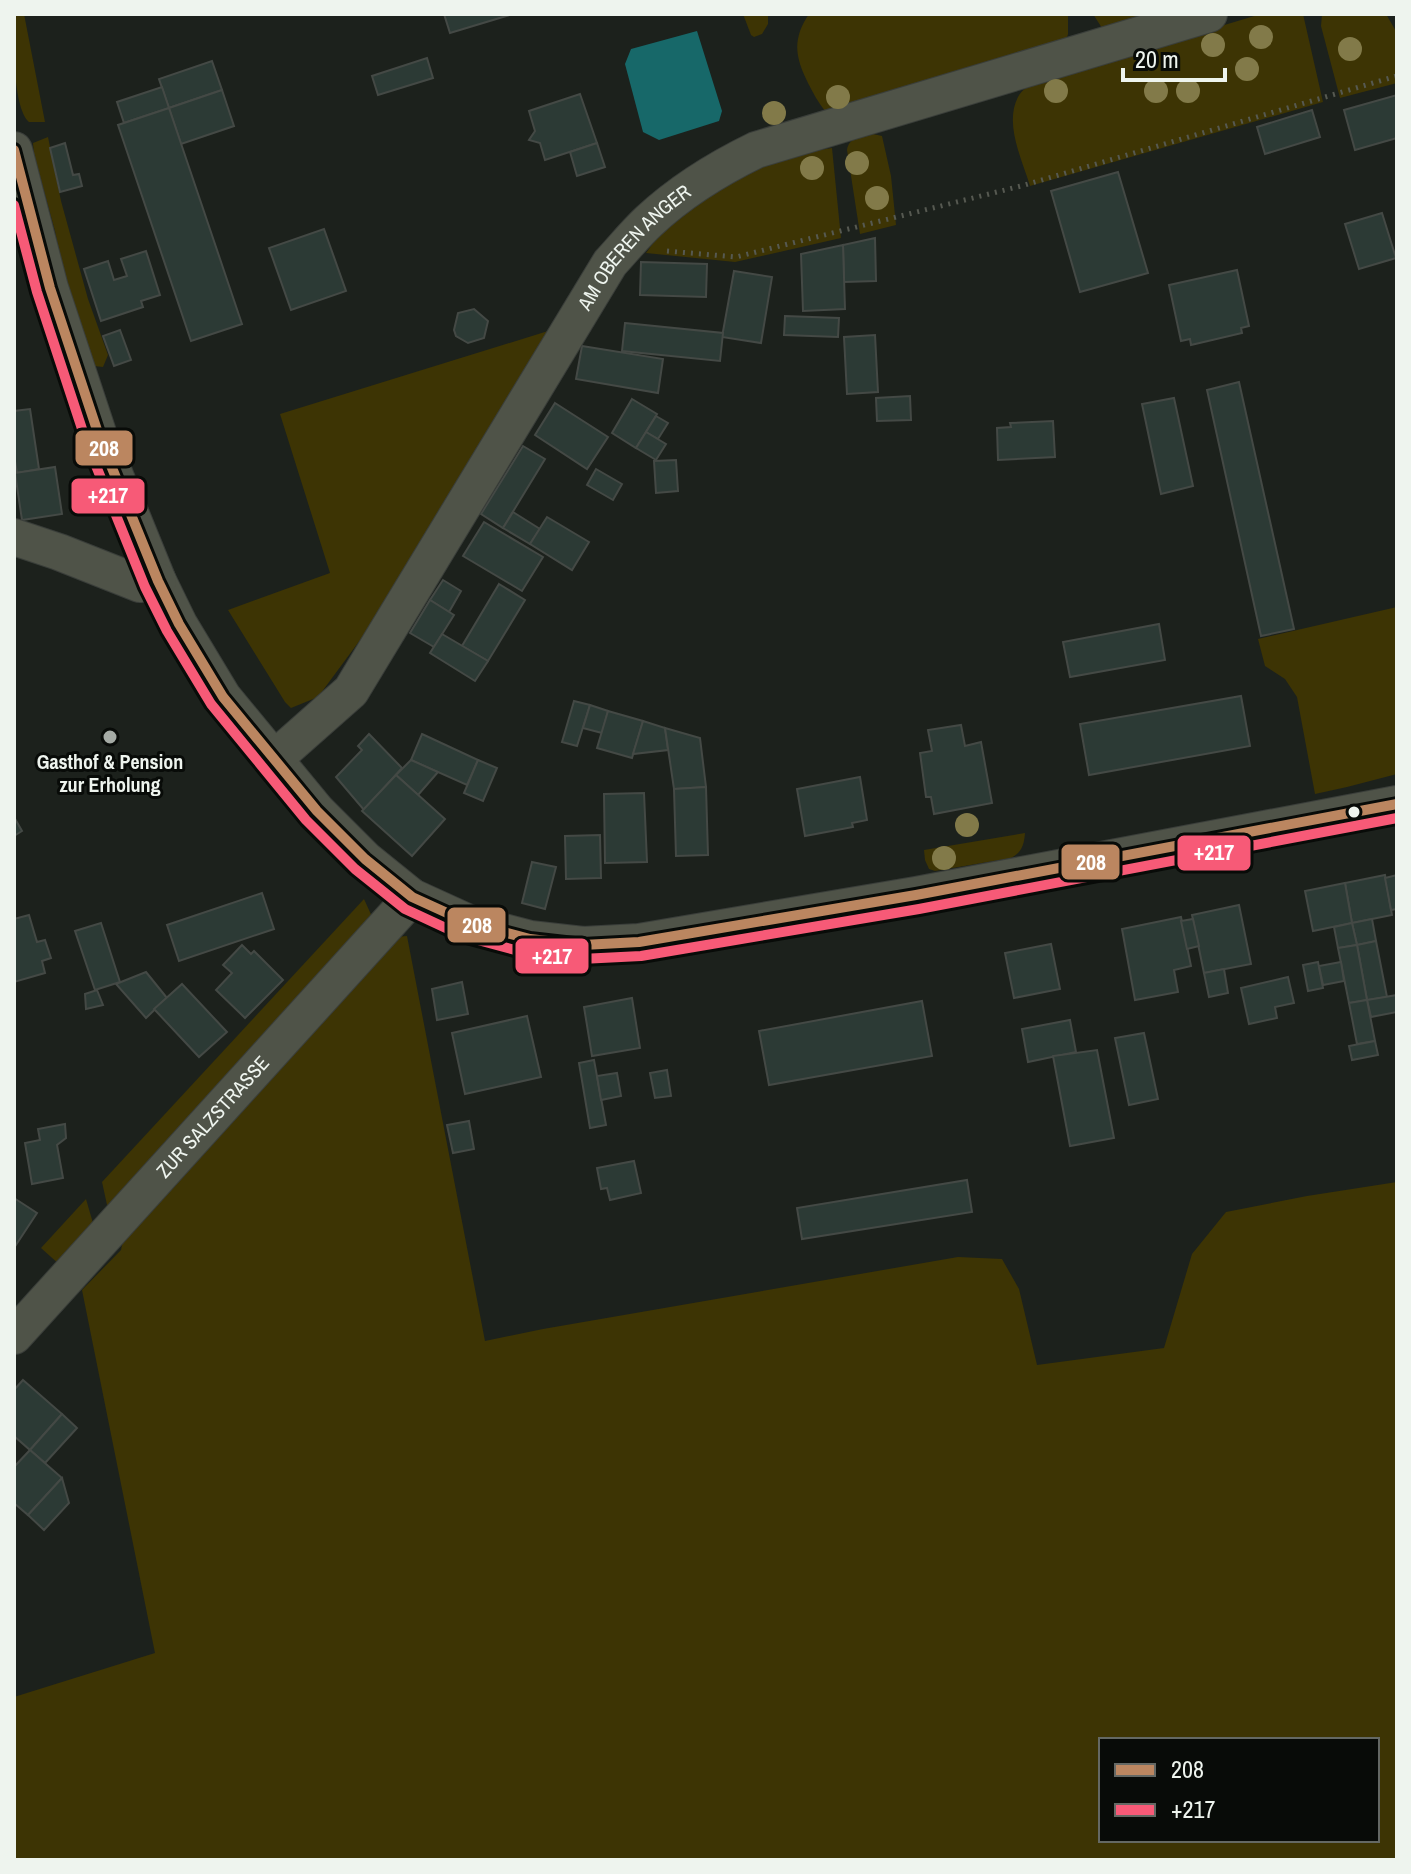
<svg xmlns="http://www.w3.org/2000/svg" width="1411" height="1874" font-family="'Archivo Narrow',sans-serif">
  <rect width="100%" height="100%" fill="#1c211c"/>
  <g fill="#3d3404" fill-rule="evenodd">
    <path d="M14,14H24L45,122H29C12,106 14,38 14,14Z"/>
    <path d="M743,14H768V24L762,34L754,37L751,35Z"/>
    <path d="M809,14H1068V34L1066,40L825,111C818,102 813,93 808,83C795,57 792,39 809,14Z"/>
    <path d="M1093,14H1168L1102,28Z"/>
    <path d="M1261,14H1303L1323,102L1030,186C1022,159 1004,124 1018,97C1022,89 1030,85 1038,81Z"/>
    <path d="M1322,14H1386L1397,33V83L1340,98L1321,26Z"/>
    <path d="M873,134L882,136L891,176L896,225L860,234L847,150C849,137 862,136 873,134Z"/>
    <path d="M48,137L61,201L88,299L108,355L103,367L94,366L65,280L55,231L34,154L33,143Z"/>
    <path d="M832,148L841,238L735,262L646,253L666,225L729,179L777,160L813,151Z"/>
    <path d="M548,331L366,632L318,697L291,708L285,702L228,610L330,573L280,414Z"/>
    <path d="M1397,607V774L1347,787L1315,794L1297,697L1285,679L1265,666L1258,639Z"/>
    <path d="M1025,833C1024,845 1022,852 1011,858L935,871L929,869L925,860L924,850Z"/>
    <path d="M364,899L374,921L109,1214L102,1182Z"/>
    <path d="M407,936L485,1341L543,1329L958,1257L1002,1259L1019,1289L1037,1365L1164,1348L1192,1254L1226,1212L1307,1196L1397,1182V1860H14V1697L155,1653L82,1290L121,1250L125,1230L396,937ZM1101,1740H1377V1840H1101Z"/>
    <path d="M86,1199L95,1230L60,1265L41,1248Z"/>
  </g>
  <path fill="#176869" d="M697,31L722,111L719,121L659,140L643,132L625,64L631,49Z"/>
  <g fill="#2c3a35" stroke="#444945" stroke-width="2">
    <path d="M444,14H513L450,33Z"/>
    <path d="M427,58L433,78L378,95L372,76Z"/>
    <path d="M212,61L222,90L169,108L159,79Z"/>
    <path d="M162,87L169,108L124,123L117,102Z"/>
    <path d="M222,90L234,126L181,144L169,108Z"/>
    <path d="M580,94L597,143L545,160L540,143L529,140L535,131L529,111Z"/>
    <path d="M1397,95V138L1355,150L1344,110Z"/>
    <path d="M169,108L242,324L191,341L118,125Z"/>
    <path d="M1312,110L1320,137L1265,154L1257,127Z"/>
    <path d="M65,143L73,175L79,174L82,186L60,192L50,148Z"/>
    <path d="M597,143L605,167L577,176L570,152Z"/>
    <path d="M1118,172L1148,273L1080,292L1051,191Z"/>
    <path d="M1382,213L1396,258L1359,269L1345,224Z"/>
    <path d="M324,229L346,291L291,310L269,248Z"/>
    <path d="M875,238L876,281L844,282L843,245Z"/>
    <path d="M843,245L845,309L803,311L801,254Z"/>
    <path d="M146,251L160,295L141,301L143,307L101,321L84,269L108,261L114,280L127,276L121,259Z"/>
    <path d="M641,262L707,264L706,297L640,295Z"/>
    <path d="M1237,270L1249,326L1241,328L1242,333L1191,345L1190,339L1181,341L1169,285Z"/>
    <path d="M734,271L772,277L761,343L722,337Z"/>
    <path d="M474,309L488,321L484,338L468,343L456,336L454,330L458,313Z"/>
    <path d="M785,316L839,318L838,337L784,335Z"/>
    <path d="M625,323L723,333L720,361L622,351Z"/>
    <path d="M120,330L131,360L114,366L103,336Z"/>
    <path d="M875,335L878,392L847,394L844,337Z"/>
    <path d="M582,346L663,359L658,393L576,379Z"/>
    <path d="M1239,382L1294,629L1261,636L1207,390Z"/>
    <path d="M910,396L911,420L877,421L876,398Z"/>
    <path d="M1174,398L1193,486L1161,494L1142,404Z"/>
    <path d="M632,399L657,414L636,448L612,433Z"/>
    <path d="M555,403L608,437L587,469L535,435Z"/>
    <path d="M30,409L39,469L17,473L14,455V411Z"/>
    <path d="M656,416L668,423L658,439L646,432Z"/>
    <path d="M1053,421L1055,457L998,460L997,428L1011,427L1010,423Z"/>
    <path d="M646,432L666,444L656,460L636,448Z"/>
    <path d="M523,446L545,459L503,528L481,514Z"/>
    <path d="M676,460L678,491L656,493L654,461Z"/>
    <path d="M55,467L62,514L22,520L15,473Z"/>
    <path d="M596,469L622,484L613,500L587,485Z"/>
    <path d="M513,512L540,529L530,544L503,528Z"/>
    <path d="M547,517L589,542L572,570L530,544Z"/>
    <path d="M484,522L543,557L522,591L463,556Z"/>
    <path d="M443,580L461,591L449,612L430,600Z"/>
    <path d="M499,584L525,600L488,661L462,646Z"/>
    <path d="M430,600L454,615L434,647L410,633Z"/>
    <path d="M1159,624L1165,660L1070,677L1063,642Z"/>
    <path d="M442,634L488,661L475,681L430,653Z"/>
    <path d="M1241,696L1250,746L1089,775L1080,724Z"/>
    <path d="M574,701L590,705L577,746L562,742Z"/>
    <path d="M590,705L608,711L602,733L583,728Z"/>
    <path d="M608,711L643,721L632,758L597,748Z"/>
    <path d="M643,721L665,728L668,750L633,754Z"/>
    <path d="M961,725L965,746L981,742L992,803L934,814L931,797H926L920,753L932,751L928,730Z"/>
    <path d="M665,728L700,738L706,787L674,789Z"/>
    <path d="M369,734L402,768L364,810L336,777L362,750L358,746Z"/>
    <path d="M422,734L478,760L467,785L411,760Z"/>
    <path d="M411,760L438,772L418,795L396,775Z"/>
    <path d="M478,760L497,768L483,801L464,793Z"/>
    <path d="M396,775L445,819L412,856L362,811Z"/>
    <path d="M860,777L867,820L852,823L853,827L805,836L797,789Z"/>
    <path d="M706,787L708,855L676,856L674,789Z"/>
    <path d="M644,793L647,862L605,863L604,794Z"/>
    <path d="M14,817L22,831L14,836Z"/>
    <path d="M600,835L601,878L566,879L565,836Z"/>
    <path d="M532,862L556,867L545,909L522,903Z"/>
    <path d="M1385,875L1392,915L1352,923L1345,883Z"/>
    <path d="M1397,875V909L1391,910L1385,878Z"/>
    <path d="M1345,883L1352,923L1313,931L1305,891Z"/>
    <path d="M262,893L274,929L179,961L167,925Z"/>
    <path d="M1239,905L1251,964L1204,973L1192,915Z"/>
    <path d="M29,915L37,942L45,940L51,958L42,961L45,973L14,982V919Z"/>
    <path d="M1181,917L1191,966L1174,970L1178,992L1135,1000L1122,929Z"/>
    <path d="M1193,919L1199,946L1187,949L1181,921Z"/>
    <path d="M1372,919L1376,941L1357,945L1352,923Z"/>
    <path d="M101,923L120,982L95,990L75,931Z"/>
    <path d="M1352,923L1357,945L1338,948L1334,927Z"/>
    <path d="M1376,941L1387,997L1367,1000L1357,945Z"/>
    <path d="M1051,944L1060,989L1014,998L1005,953Z"/>
    <path d="M242,945L251,954L254,951L283,980L245,1018L216,990L232,973L223,965Z"/>
    <path d="M1357,945L1367,1000L1349,1003L1338,948Z"/>
    <path d="M1318,962L1323,988L1308,991L1303,965Z"/>
    <path d="M1341,962L1344,981L1323,985L1319,966Z"/>
    <path d="M1224,969L1228,993L1209,997L1204,973Z"/>
    <path d="M146,972L167,998L146,1018L116,984Z"/>
    <path d="M1288,977L1294,1003L1275,1007L1277,1018L1249,1024L1241,988Z"/>
    <path d="M462,982L468,1014L437,1020L432,989Z"/>
    <path d="M182,984L227,1032L199,1057L154,1009Z"/>
    <path d="M97,990L103,1005L86,1009L85,994Z"/>
    <path d="M1397,995V1012L1371,1017L1367,1000Z"/>
    <path d="M632,998L640,1048L592,1056L584,1007Z"/>
    <path d="M1367,1000L1375,1041L1357,1044L1349,1003Z"/>
    <path d="M922,1001L932,1056L769,1085L759,1031Z"/>
    <path d="M527,1016L541,1077L465,1094L452,1033Z"/>
    <path d="M1070,1020L1076,1052L1028,1062L1022,1029Z"/>
    <path d="M1144,1033L1158,1099L1129,1105L1115,1038Z"/>
    <path d="M1375,1041L1378,1055L1352,1060L1349,1046Z"/>
    <path d="M1097,1050L1114,1138L1070,1146L1053,1056Z"/>
    <path d="M594,1060L606,1125L590,1128L579,1063Z"/>
    <path d="M667,1070L671,1096L655,1098L650,1073Z"/>
    <path d="M617,1073L621,1096L601,1100L597,1076Z"/>
    <path d="M469,1121L474,1149L453,1153L447,1125Z"/>
    <path d="M65,1124L66,1138L57,1145L63,1178L32,1184L25,1143L40,1140L38,1129Z"/>
    <path d="M634,1161L641,1193L610,1200L607,1188L601,1189L597,1168Z"/>
    <path d="M967,1180L972,1212L802,1239L797,1208Z"/>
    <path d="M14,1198L37,1213L14,1248Z"/>
    <path d="M23,1380L62,1414L30,1450L14,1436V1390Z"/>
    <path d="M62,1414L77,1428L45,1463L30,1450Z"/>
    <path d="M30,1450L62,1478L28,1515L14,1503V1467Z"/>
    <path d="M62,1478L69,1503L44,1530L28,1515Z"/>
  </g>
  <g fill="none" stroke-linecap="round" stroke-linejoin="round">
    <g stroke="#3a3e3a" stroke-width="38">
      <g id="minor">
        <path d="M14,150L50,288L99,436L158,581L179,624L223,697L317,811L365,859L412,897L469,923L530,939L583,945L639,942L916,895L1397,804"/>
        <path d="M14,537L59,552L140,584L158,581"/>
        <path id="s1" d="M273,760L351,691L610,263C623,249 635,234 649,221C681,191 717,169 756,150L1209,14"/>
        <path id="s2" d="M14,1336L412,897"/>
      </g>
    </g>
    <path stroke="#565951" stroke-width="5" stroke-dasharray="2 6" stroke-linecap="butt" d="M667,251L736,257L1021,186L1397,76"/>
    <use href="#minor" stroke="#4f5348" stroke-width="36"/>
    <g stroke="#080b08" stroke-width="16">
      <path id="bus-1" d="M14,150L50,288L99,436L158,581L179,624L223,697L317,811L365,859L412,897L469,923L530,939L583,945L639,942L916,895L1397,804"/>
    </g>
    <g stroke="#080b08" stroke-width="16">
      <path id="bus-2" d="M14,205L37,292L86,441L145,587L167,631L211,704L306,820L355,869L405,909L463,936L526,953L581,959L641,956L919,909L1397,818"/>
    </g>
    <use href="#bus-1" stroke="#bb8660" stroke-width="10"/>
    <use href="#bus-2" stroke="#f75a77" stroke-width="10"/>
  </g>
  <g fill="#827a49">
    <circle cx="1261" cy="37" r="12"/>
    <circle cx="1213" cy="45" r="12"/>
    <circle cx="1350" cy="49" r="12"/>
    <circle cx="1247" cy="69" r="12"/>
    <circle cx="1056" cy="91" r="12"/>
    <circle cx="1156" cy="91" r="12"/>
    <circle cx="1188" cy="91" r="12"/>
    <circle cx="838" cy="97" r="12"/>
    <circle cx="774" cy="113" r="12"/>
    <circle cx="857" cy="163" r="12"/>
    <circle cx="812" cy="168" r="12"/>
    <circle cx="877" cy="198" r="12"/>
    <circle cx="967" cy="825" r="12"/>
    <circle cx="944" cy="858" r="12"/>
  </g>
  <circle fill="#a4aaa4" stroke="#080b08" stroke-width="3" cx="110" cy="737" r="8"/>
  <circle fill="#eef4ee" stroke="#080b08" stroke-width="3" cx="1354" cy="812" r="7"/>
  <g text-anchor="middle" stroke-width="6" stroke-linejoin="round" paint-order="stroke">
    <g font-size="20" fill="#eef4ee" stroke="#080b08">
      <text dy="7" stroke="none"><textPath href="#s1" startOffset="632">AM OBEREN ANGER</textPath></text>
      <text dy="7" stroke="none"><textPath href="#s2" startOffset="296">ZUR SALZSTRASSE</textPath></text>
    </g>
    <g font-size="20" font-weight="bold" fill="#eef4ee" stroke="#080b08">
      <text x="110" y="769">Gasthof &amp; Pension<tspan x="110" dy="23">zur Erholung</tspan></text>
    </g>
  </g>
  <g stroke="#080b08" stroke-width="3">
    <rect x="74" y="429" width="60" height="38" rx="8" fill="#bb8660"/>
    <rect x="70" y="477" width="76" height="38" rx="8" fill="#f75a77"/>
    <rect x="1176" y="834" width="76" height="38" rx="8" fill="#f75a77"/>
    <rect x="1060" y="843" width="61" height="38" rx="8" fill="#bb8660"/>
    <rect x="446" y="906" width="61" height="38" rx="8" fill="#bb8660"/>
    <rect x="514" y="937" width="76" height="38" rx="8" fill="#f75a77"/>
  </g>
  <g font-size="22" text-anchor="middle" font-weight="bold" fill="#fff">
    <text x="104" y="456">208</text>
    <text x="108" y="503">+217</text>
    <text x="1214" y="860">+217</text>
    <text x="1091" y="870">208</text>
    <text x="477" y="933">208</text>
    <text x="552" y="964">+217</text>
  </g>
  <rect width="1411" height="1874" fill="none" stroke="#eef4ee" stroke-width="32"/>
  <rect x="1099" y="1738" width="280" height="104" fill="#080b08" stroke="#646864" stroke-width="2"/>
  <rect x="1115" y="1764" width="40" height="12" fill="#bb8660" stroke="#646864" stroke-width="2"/>
  <text x="1171" y="1778" font-size="24" fill="#eef4ee">208</text>
  <rect x="1115" y="1804" width="40" height="12" fill="#f75a77" stroke="#646864" stroke-width="2"/>
  <text x="1171" y="1818" font-size="24" fill="#eef4ee">+217</text>
  <path d="M1123 68v12h102v-12" fill="none" stroke="#eef4ee" stroke-width="4"/>
  <text x="1135" y="68" font-size="24" fill="#eef4ee" stroke="#080b08" stroke-width="6" paint-order="stroke">20 m</text>
</svg>
